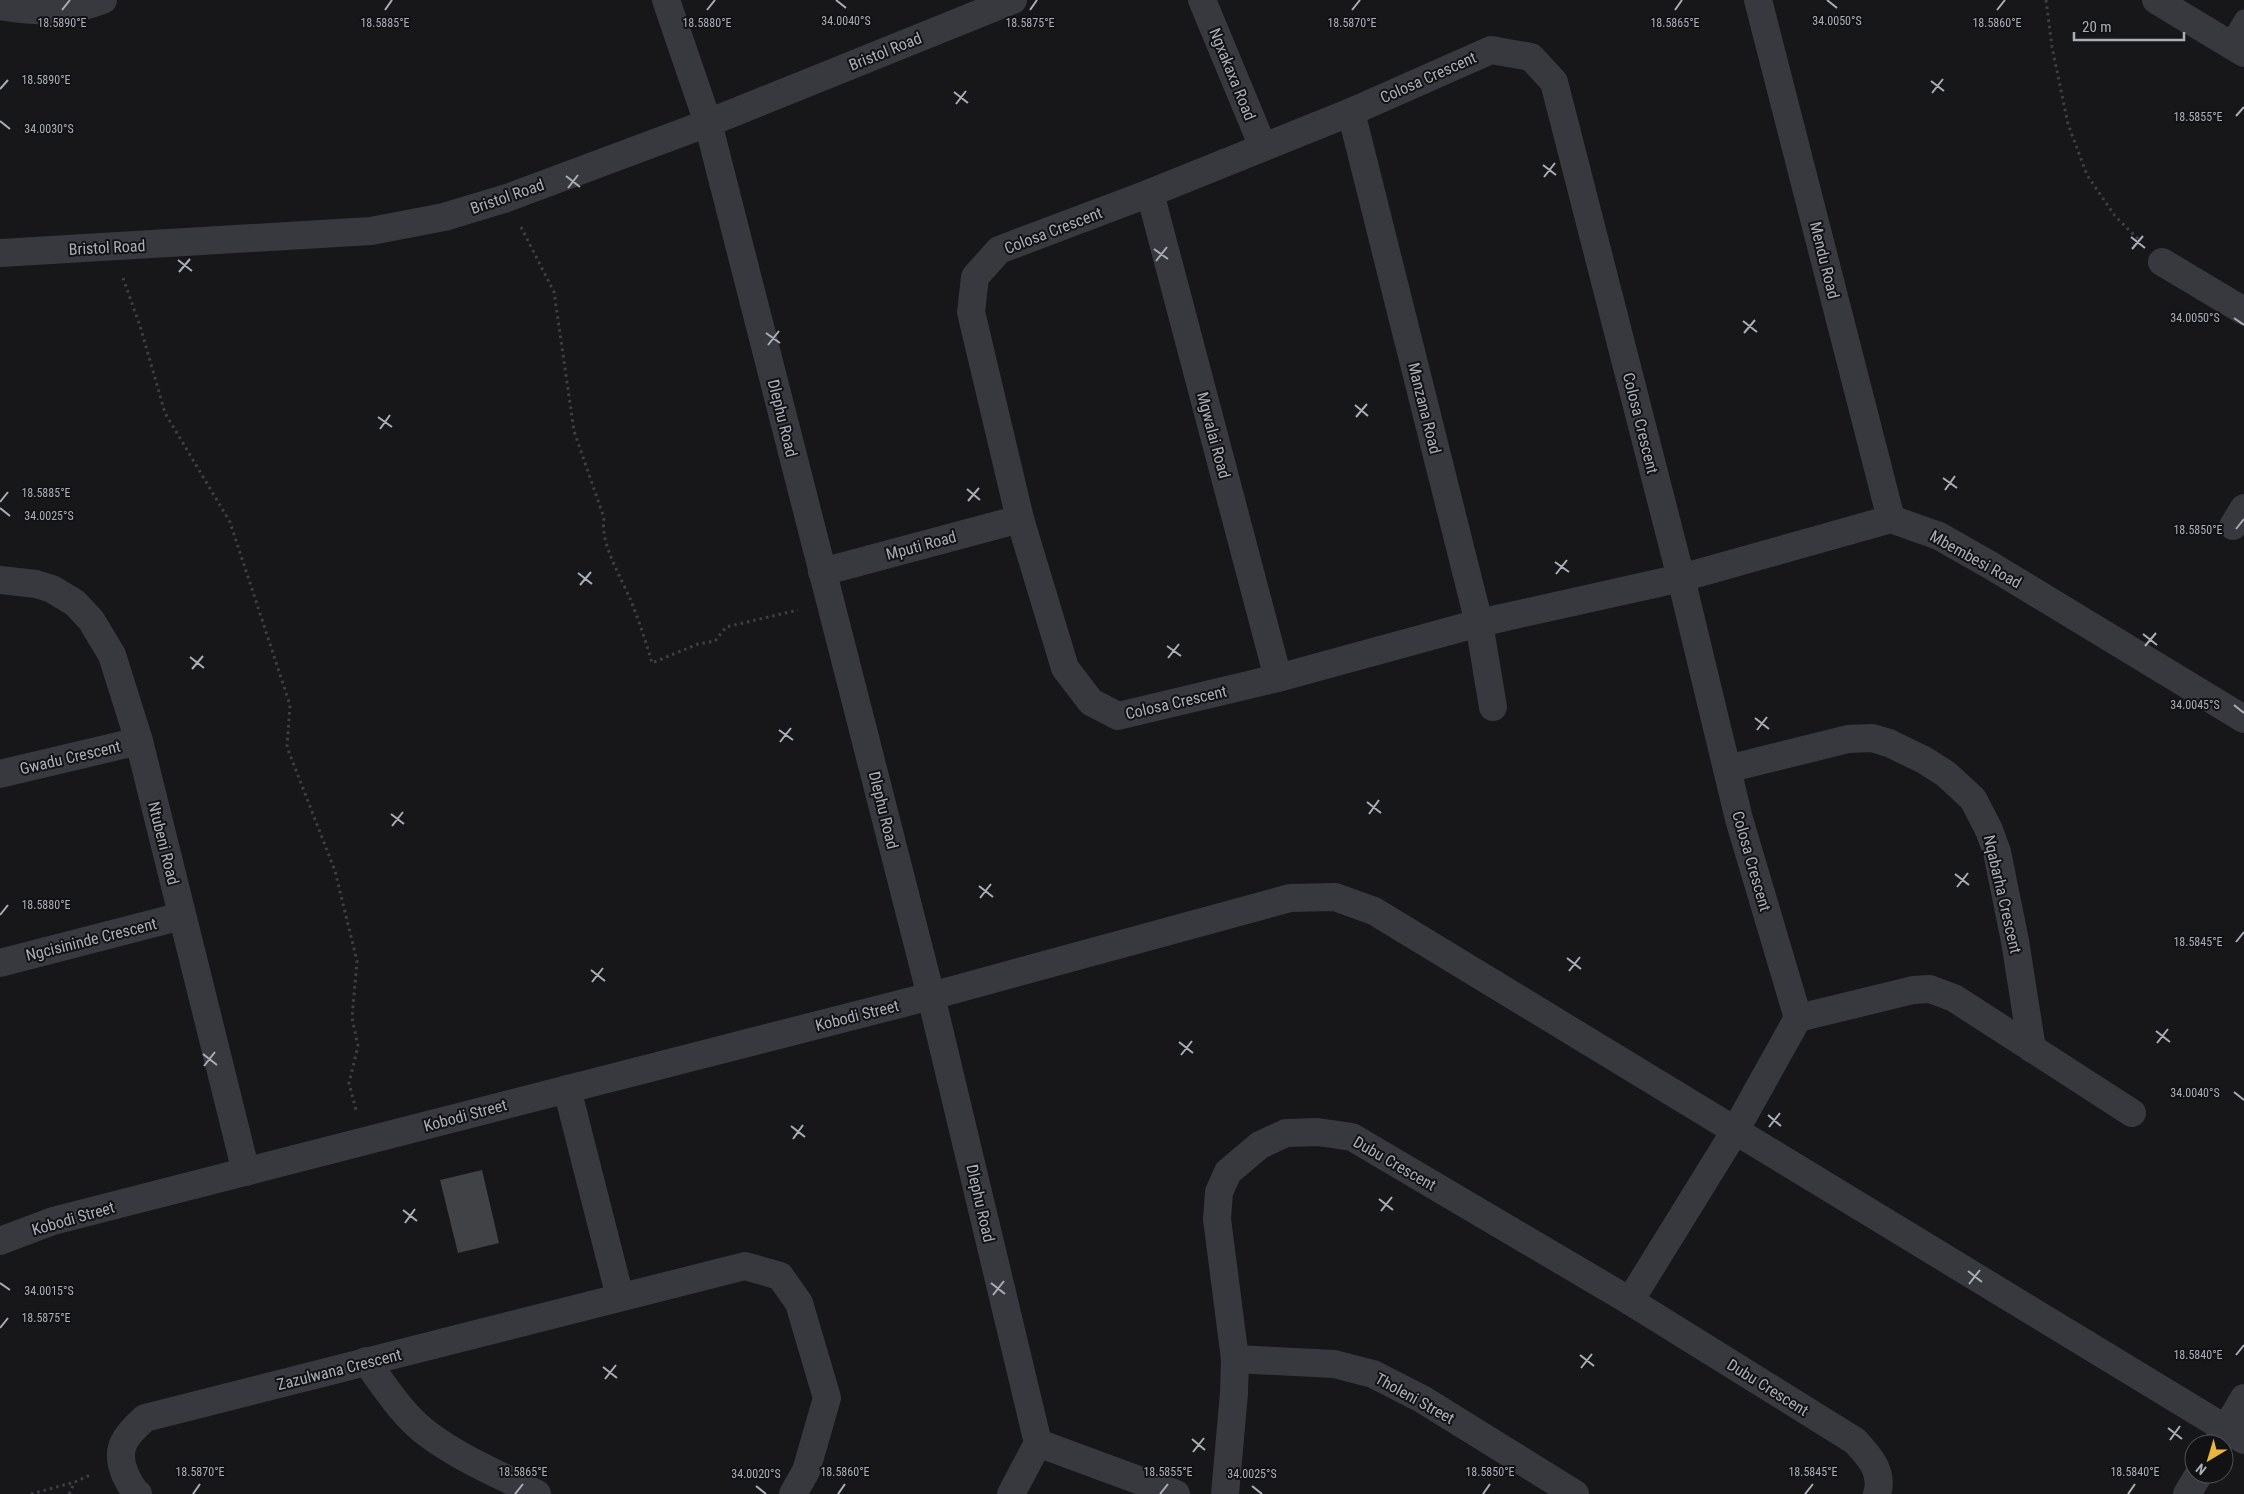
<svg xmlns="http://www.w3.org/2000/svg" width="2244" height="1494" font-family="'Roboto Condensed',sans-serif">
  <rect width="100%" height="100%" fill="#171719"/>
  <path fill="#414246" d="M482 1170 499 1243 458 1253 440 1180Z"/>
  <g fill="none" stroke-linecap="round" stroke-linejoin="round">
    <g stroke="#3e4045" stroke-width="3" stroke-dasharray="2.5 4" stroke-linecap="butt">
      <path d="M2046 0 2052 47 2068 124 2087 175 2115 216 2138 239"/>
      <path d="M521 227 554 292 574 431 604 518C600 544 621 577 631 601 639 621 646 642 652 663L698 644 715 641 726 627 798 610"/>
      <path d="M123 278 140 326 165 413 230 522 290 705 287 747 335 871 357 961 352 1018 358 1046 349 1083 356 1110"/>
      <path d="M31 1494 75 1482 90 1475"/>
      <path d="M69 1494 75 1482"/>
    </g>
    <path stroke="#38393e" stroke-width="19" d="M2229 44 2244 19"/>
    <g stroke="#38393e" stroke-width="28">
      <path d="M666 0 708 123 931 996 1038 1443 1011 1494"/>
      <path d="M1202 0 1263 147"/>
      <path d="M1758 0 1891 519"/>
      <path d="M2156 0 2244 53"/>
      <path d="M0 6C38 12 66 14 103 0"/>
      <path d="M1351 112 1479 623 1493 707"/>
      <path d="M1150 193 1278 678"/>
      <path d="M0 253 371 231 444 217 507 198 708 123 1013 0"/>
      <path d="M2162 262 2244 311"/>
      <path d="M2233 526 2244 508"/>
      <path d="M822 572 1020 519"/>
      <path d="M0 580 36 584 52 589 75 603 91 620 112 655 139 741 246 1172"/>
      <path d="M1727 769 1848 739 1872 738 1889 743 1924 760 1946 774 1973 799 1989 830 1997 852 2015 941 2032 1049"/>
      <path d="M0 774 139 741"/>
      <path d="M0 963 182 916"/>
      <path d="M1798 1018 1913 990 1930 989 1954 998 2132 1113"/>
      <path d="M567 1089 620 1297"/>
      <path d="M0 1241 53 1221 931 996 1290 898 1335 897 1374 911 2244 1440"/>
      <path d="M1630 1301 1735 1131 1798 1018 1739 819 1681 578 1554 82 1531 57 1491 50 1351 112 1150 193 999 250 975 277 971 312 1020 519 1065 668 1091 702 1118 716 1278 678 1479 623 1681 578 1891 519 1939 536 1990 565 2244 719"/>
      <path d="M1235 1359 1334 1364 1373 1374 1422 1399 1575 1494"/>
      <path d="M366 1361C385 1387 403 1416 429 1435 461 1459 501 1475 537 1494"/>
      <path d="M1038 1443 1176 1494"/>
      <path d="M138 1494C131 1488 129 1482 125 1474 114 1448 126 1435 145 1418L745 1266 780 1276 799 1303 827 1398 806 1471 793 1494"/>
      <path d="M1225 1494 1234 1393 1235 1359 1217 1219 1219 1192 1228 1172 1260 1145 1286 1133 1318 1132 1352 1137 1630 1301 1855 1441C1869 1456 1884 1472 1877 1494"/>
    </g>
    <g stroke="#38393e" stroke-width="28">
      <path d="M2217 1444 2244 1398"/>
      <path d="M2187 1494 2199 1474"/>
    </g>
  </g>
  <path fill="none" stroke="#aaaeb8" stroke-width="2" d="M836 0 846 8M1827 0 1837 8M62 10 70 0M385 10 392 0M707 10 715 0M1030 10 1037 0M1352 10 1360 0M1675 10 1682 0M1997 10 2005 0M1931 81 1944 91M0 89 8 80M954 92 968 103M1932 93 1943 79M956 104 966 91M2236 116 2244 107M0 121 10 129M1543 165 1556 175M566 176 580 187M1544 177 1555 163M568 188 578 175M2131 237 2145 248M1154 249 1168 259M2132 249 2143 236M178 260 192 271M1156 261 1167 247M179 272 190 259M2234 318 2244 325M1743 321 1757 332M766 333 780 343M1744 333 1755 320M768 345 779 331M1355 405 1368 416M378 417 392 427M1356 417 1367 404M380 429 390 415M1943 478 1957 488M967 489 980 500M1945 490 1955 476M968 501 979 488M0 502 8 492M0 508 10 516M2236 529 2244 519M1555 562 1569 572M578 573 592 584M1556 574 1567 560M580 585 591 572M2143 634 2157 645M1167 646 1181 656M2145 646 2156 633M190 657 204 668M1168 658 1179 644M192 669 203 656M2234 705 2244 713M1755 718 1769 729M779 730 793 740M1757 730 1767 717M780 742 791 728M1367 802 1381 813M391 814 404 824M1369 814 1379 800M392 826 403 812M1955 874 1969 885M979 886 993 897M1957 887 1968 873M980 898 991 884M0 915 8 905M2236 942 2244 932M1567 958 1581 969M591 970 605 981M1569 971 1580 957M592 982 603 968M2156 1031 2170 1042M1179 1042 1193 1053M2157 1043 2168 1029M203 1054 217 1065M1181 1055 1192 1041M204 1066 215 1052M2234 1092 2244 1100M1768 1115 1781 1126M791 1126 805 1137M1769 1127 1780 1113M793 1139 803 1125M1379 1199 1393 1210M403 1210 417 1221M1381 1211 1392 1197M405 1223 415 1209M1968 1271 1982 1282M0 1283 10 1290M991 1283 1005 1294M1969 1284 1980 1270M993 1295 1004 1281M0 1328 8 1318M1580 1355 1594 1366M2236 1355 2244 1345M603 1367 617 1378M1581 1368 1592 1354M605 1379 616 1365M2168 1428 2182 1439M1192 1439 1205 1450M2170 1440 2180 1426M1193 1452 1204 1438M756 1486 766 1494M1252 1486 1262 1494M193 1494 200 1484M515 1494 523 1484M838 1494 845 1484M1160 1494 1168 1484M1483 1494 1490 1484M1805 1494 1813 1484M2128 1494 2135 1484"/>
  <g text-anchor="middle" stroke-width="4" stroke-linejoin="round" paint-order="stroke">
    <g font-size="16" fill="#aaaeb8" stroke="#121214">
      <text transform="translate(885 51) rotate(-22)" y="6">Bristol Road</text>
      <text transform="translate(1233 74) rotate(68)" y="6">Ngxakaxa Road</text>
      <text transform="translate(1428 77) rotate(-24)" y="6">Colosa Crescent</text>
      <text transform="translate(507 196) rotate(-19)" y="6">Bristol Road</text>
      <text transform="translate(1053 230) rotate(-21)" y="6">Colosa Crescent</text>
      <text transform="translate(107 247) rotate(-3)" y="6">Bristol Road</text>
      <text transform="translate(1825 260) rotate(76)" y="6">Mendu Road</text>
      <text transform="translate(1425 408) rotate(76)" y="6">Manzana Road</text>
      <text transform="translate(783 418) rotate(76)" y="6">Dlephu Road</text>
      <text transform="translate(1641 423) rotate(76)" y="6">Colosa Crescent</text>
      <text transform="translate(1214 435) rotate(75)" y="6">Mgwalai Road</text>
      <text transform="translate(921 545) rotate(-15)" y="6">Mputi Road</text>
      <text transform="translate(1976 559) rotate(29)" y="6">Mbembesi Road</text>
      <text transform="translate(1176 702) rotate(-13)" y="6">Colosa Crescent</text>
      <text transform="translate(70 757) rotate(-13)" y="6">Gwadu Crescent</text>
      <text transform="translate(884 810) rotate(76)" y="6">Dlephu Road</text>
      <text transform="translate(164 843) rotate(76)" y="6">Ntubeni Road</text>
      <text transform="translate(1752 861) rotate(74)" y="6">Colosa Crescent</text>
      <text transform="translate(2003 894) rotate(77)" y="6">Nqabarha Crescent</text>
      <text transform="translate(91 939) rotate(-14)" y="6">Ngcisininde Crescent</text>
      <text transform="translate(857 1015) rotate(-14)" y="6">Kobodi Street</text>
      <text transform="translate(465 1115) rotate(-15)" y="6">Kobodi Street</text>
      <text transform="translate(1395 1163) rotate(30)" y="6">Dubu Crescent</text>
      <text transform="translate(981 1203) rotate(77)" y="6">Dlephu Road</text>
      <text transform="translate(73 1218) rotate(-16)" y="6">Kobodi Street</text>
      <text transform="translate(339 1369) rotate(-14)" y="6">Zazulwana Crescent</text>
      <text transform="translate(1768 1387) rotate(32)" y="6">Dubu Crescent</text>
      <text transform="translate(1415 1398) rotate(29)" y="6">Tholeni Street</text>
    </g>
  </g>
  <g font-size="12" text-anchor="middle" fill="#aaaeb8" stroke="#121214" stroke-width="4" stroke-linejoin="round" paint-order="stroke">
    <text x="846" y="25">34.0040°S</text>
    <text x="1837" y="25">34.0050°S</text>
    <text x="1030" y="27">18.5875°E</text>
    <text x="62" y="27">18.5890°E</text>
    <text x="385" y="27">18.5885°E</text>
    <text x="707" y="27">18.5880°E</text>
    <text x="1352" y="27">18.5870°E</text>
    <text x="1675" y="27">18.5865°E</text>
    <text x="1997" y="27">18.5860°E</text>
    <text x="46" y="84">18.5890°E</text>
    <text x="2198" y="121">18.5855°E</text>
    <text x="49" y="133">34.0030°S</text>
    <text x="2195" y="322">34.0050°S</text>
    <text x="46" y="497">18.5885°E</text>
    <text x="49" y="520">34.0025°S</text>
    <text x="2198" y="534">18.5850°E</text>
    <text x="2195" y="709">34.0045°S</text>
    <text x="46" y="909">18.5880°E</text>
    <text x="2198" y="946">18.5845°E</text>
    <text x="2195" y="1097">34.0040°S</text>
    <text x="49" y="1295">34.0015°S</text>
    <text x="46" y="1322">18.5875°E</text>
    <text x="2198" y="1359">18.5840°E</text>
    <text x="200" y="1476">18.5870°E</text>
    <text x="523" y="1476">18.5865°E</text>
    <text x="845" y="1476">18.5860°E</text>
    <text x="1168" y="1476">18.5855°E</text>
    <text x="1490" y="1476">18.5850°E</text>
    <text x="1813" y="1476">18.5845°E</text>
    <text x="2135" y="1476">18.5840°E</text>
    <text x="756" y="1478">34.0020°S</text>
    <text x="1252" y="1478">34.0025°S</text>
  </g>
  <g transform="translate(2209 1459) rotate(218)"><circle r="24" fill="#121214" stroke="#4f5056"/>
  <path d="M0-4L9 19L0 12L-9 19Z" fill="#e9b53f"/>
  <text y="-8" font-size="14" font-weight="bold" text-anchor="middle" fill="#aaaeb8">N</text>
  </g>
  <path d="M2074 32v8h110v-8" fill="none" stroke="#aaaeb8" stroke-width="2.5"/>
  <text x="2082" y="32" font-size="15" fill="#aaaeb8" stroke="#121214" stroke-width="4" paint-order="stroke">20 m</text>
</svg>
